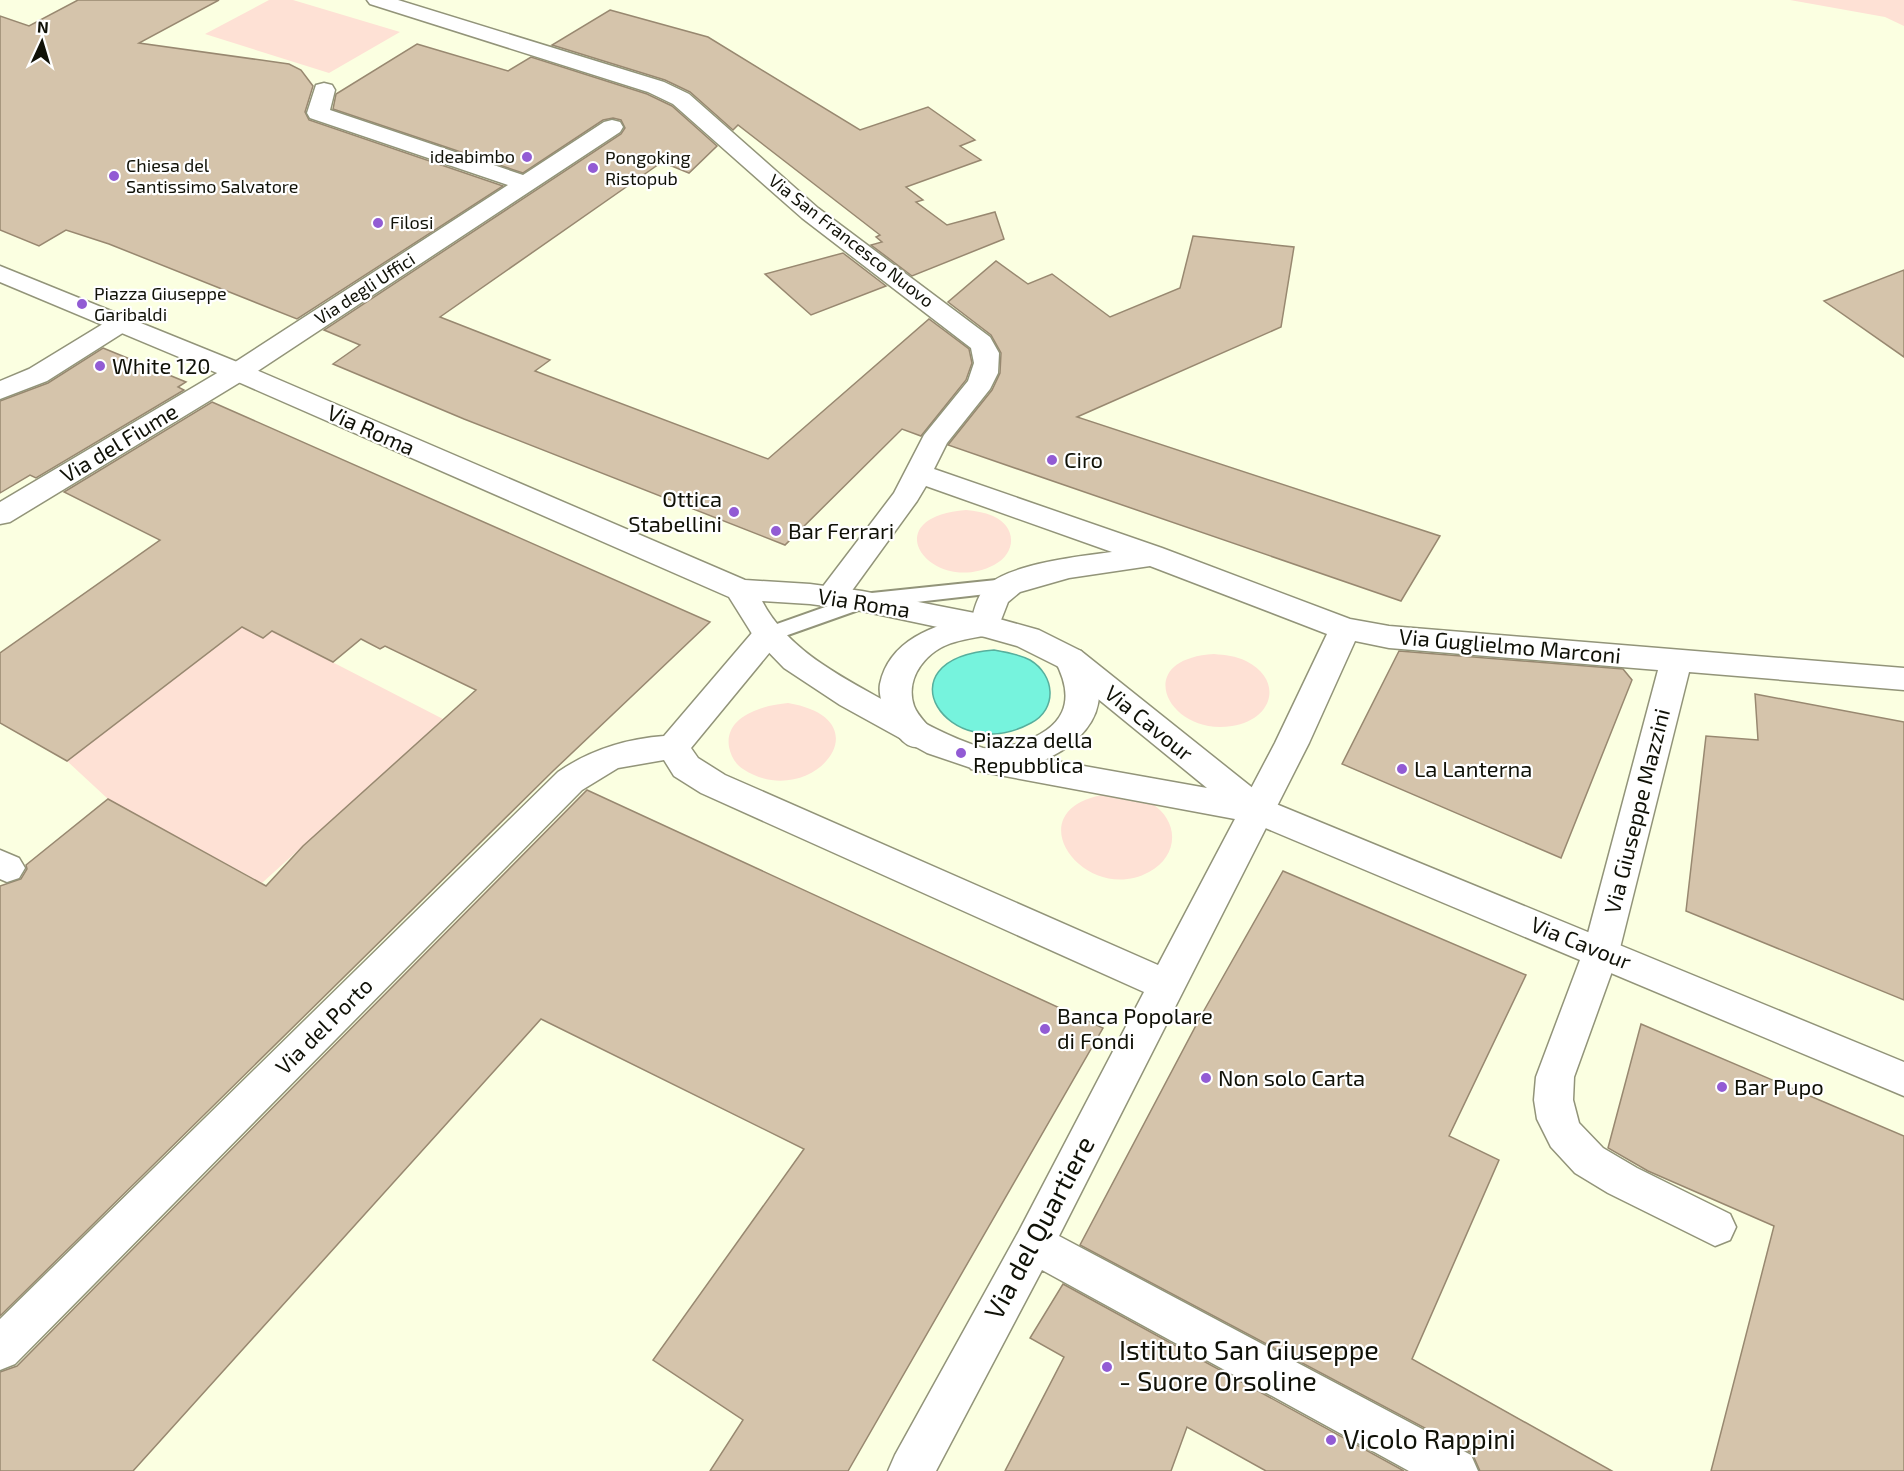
<svg xmlns="http://www.w3.org/2000/svg" width="1904" height="1471" font-family="'Exo 2',sans-serif">
  <rect width="100%" height="100%" fill="#fbffe1"/>
  <g fill="#fee1d5">
    <path d="M269 0H293L400 32 329 73 205 34Z"/>
    <path d="M1790 0H1904V26L1885 17Z"/>
    <path d="M966 510C975 511 984 512 993 516 1017 527 1017 553 994 565 933 597 871 518 966 510Z"/>
    <path d="M242 627 263 638 272 631 443 719 262 883 108 799 67 761Z"/>
    <path d="M1214 654C1225 655 1236 656 1246 661 1285 681 1272 720 1232 726 1169 737 1129 659 1214 654Z"/>
    <path d="M788 703C889 720 809 813 743 769 735 764 731 756 729 747 724 715 765 705 788 703Z"/>
    <path d="M1116 793C1126 796 1141 797 1151 803 1180 821 1179 856 1149 872 1083 908 1007 803 1116 793Z"/>
  </g>
  <path fill="#76f3dd" stroke="#57af9d" stroke-width="1.5" d="M994 650C1006 652 1019 654 1030 660 1055 675 1058 709 1031 723 948 768 877 659 994 650Z"/>
  <g fill="#d5c4ab" stroke="#988870" stroke-width="1.5">
    <path d="M78 0H219L139 43 289 64 301 70 313 86 305 112 309 120 503 186 297 319 109 244 66 230 39 246 0 230V16L29 26Z"/>
    <path d="M610 10 708 37 860 130 928 107 975 140 960 146 981 160 906 187 923 200 916 202 947 225 995 212 1004 239 912 276 871 245 882 242 876 237 880 235 738 125 733 130 690 92 665 80 552 45Z"/>
    <path d="M417 44 508 71 531 57 647 94 672 106 717 146 689 173 662 162 440 317 550 360 535 371 768 459 929 319 969 349 972 363 966 380 921 436 902 429 785 545 464 419 333 364 360 345 324 330 621 134 625 128 621 120 613 118 603 120 523 173 333 109 336 94Z"/>
    <path d="M1193 236 1294 247 1281 327 1077 417 1440 536 1401 601 948 445 992 390 1000 373 1001 353 991 335 948 302 996 261 1028 284 1052 274 1110 317 1180 288Z"/>
    <path d="M843 253 886 286 811 315 765 274Z"/>
    <path d="M1904 270V357L1824 301Z"/>
    <path d="M103 348 186 382 178 387 184 390 36 478 30 475 0 493V401L48 383Z"/>
    <path d="M212 402 710 622 553 771 0 1316V886L21 879 27 869 26 865 108 799 266 886 303 846 476 690 385 646 380 649 361 639 333 662 272 631 263 638 242 627 67 761 0 723V653L160 540 64 492Z"/>
    <path d="M1399 651 1623 669 1632 680 1561 858 1342 764Z"/>
    <path d="M1755 694 1904 722V1000L1686 911 1706 736 1758 740Z"/>
    <path d="M587 790 1103 1028 848 1471H710L743 1420 653 1360 804 1149 541 1019 133 1471H0V1372L17 1366Z"/>
    <path d="M1283 871 1526 975 1449 1136 1499 1160 1412 1359 1612 1471H1480L1472 1453 1080 1245 1202 1014Z"/>
    <path d="M1641 1024 1904 1136V1471H1711L1774 1226 1648 1171 1608 1148Z"/>
    <path d="M1063 1284 1404 1471H1266L1187 1427 1171 1471H1005L1064 1357 1030 1338Z"/>
  </g>
  <g fill="none" stroke-linecap="round" stroke-linejoin="round">
    <g stroke="#929479" stroke-width="4">
      <path id="lane" d="M1006 579 1013 581 1016 586 1013 591 864 608 768 642 760 640 757 635 760 630 862 594Z"/>
    </g>
    <g stroke="#929479" stroke-width="3">
      <g id="street">
        <path d="M367 0H398L664 82 689 94 818 208 990 337 999 353 998 373 990 389 947 443 934 469 1162 548 1350 619 1389 626 1904 668V690L1689 672 1619 952 1574 1077 1573 1100 1579 1123 1603 1148 1637 1168 1730 1214 1736 1227 1730 1240 1715 1246 1608 1193 1575 1173 1551 1147 1537 1119 1534 1100 1536 1077 1583 952 1658 670 1389 648 1355 641 1309 743 1059 1236 1471 1455 1478 1471H1409L1042 1270 936 1471H888L895 1455 1019 1231 1144 992 701 793 674 776 664 760 618 768 582 790 15 1364 0 1370V1319L558 772C590 750 625 739 664 736L757 627 768 624 779 627 784 635 691 748 698 758 725 775 1158 965 1275 743 1327 634 1150 566 1069 578 1020 592 1008 602 996 633C982 637 968 638 955 642 928 649 904 677 914 706 918 717 930 726 936 736L931 744C923 747 916 749 908 745 893 736 877 701 880 684 889 641 933 624 972 618 975 606 979 592 989 584 1013 564 1080 556 1112 552L926 486 917 501 843 603 832 606 821 603 817 596 821 589 894 493 924 435 968 381 974 363 971 348 802 218 673 104 648 92 370 4Z"/>
        <path d="M324 83 332 85 335 90 330 110 523 175 604 122 612 120 620 122 623 127 620 132 247 378 10 522 0 524V502L229 366 508 185 310 118 307 113 316 85Z"/>
        <path d="M120 316 129 319 133 324 129 329 47 381 0 399V381L29 369 111 319Z"/>
        <path d="M1070 648 1081 651C1089 664 1099 678 1099 693 1100 747 1016 782 971 769L966 760 971 751C986 747 1002 748 1017 744 1064 729 1078 702 1054 659L1059 651Z"/>
        <path d="M0 850 19 858 25 868 19 878 7 882 0 879Z"/>
      </g>
    </g>
    <g stroke="#929479" stroke-width="3">
      <path id="secondary" d="M0 266 247 366 745 580 810 584 862 591 985 615 1039 630 1081 651 1269 801 1904 1062V1096L1251 822 983 772 927 753 840 705 784 668 754 637 729 597 229 378 0 282ZM762 601 810 604 862 611 985 637 1017 646 1059 667 1207 788 983 748C947 737 915 718 883 700 838 675 787 649 762 601Z"/>
    </g>
    <use href="#lane" fill="#fff" fill-rule="evenodd"/>
    <use href="#street" fill="#fff" fill-rule="evenodd"/>
    <use href="#secondary" fill="#fff" fill-rule="evenodd"/>
  </g>
  <g fill="#925bd4" stroke="#fff" stroke-width="2">
    <circle cx="527" cy="157" r="6"/>
    <circle cx="593" cy="168" r="6"/>
    <circle cx="114" cy="176" r="6"/>
    <circle cx="378" cy="223" r="6"/>
    <circle cx="82" cy="304" r="6"/>
    <circle cx="100" cy="366" r="6"/>
    <circle cx="1052" cy="460" r="6"/>
    <circle cx="734" cy="512" r="6"/>
    <circle cx="776" cy="531" r="6"/>
    <circle cx="961" cy="753" r="6"/>
    <circle cx="1402" cy="769" r="6"/>
    <circle cx="1045" cy="1029" r="6"/>
    <circle cx="1206" cy="1078" r="6"/>
    <circle cx="1722" cy="1087" r="6"/>
    <circle cx="1107" cy="1367" r="6"/>
    <circle cx="1331" cy="1440" r="6"/>
  </g>
  <g text-anchor="middle" stroke-width="4.5" stroke-linejoin="round" paint-order="stroke">
    <g font-size="18" fill="#101107" stroke="#fff" text-anchor="start">
      <text x="515" y="163" text-anchor="end">ideabimbo</text>
      <text x="605" y="164">Pongoking<tspan x="605" dy="21">Ristopub</tspan></text>
      <text x="126" y="172">Chiesa del<tspan x="126" dy="21">Santissimo Salvatore</tspan></text>
      <text x="390" y="229">Filosi</text>
      <text x="94" y="300">Piazza Giuseppe<tspan x="94" dy="21">Garibaldi</tspan></text>
    </g>
    <g font-size="18" fill="#101107" stroke="#fff">
      <text transform="translate(851 241) rotate(38)" y="6">Via San Francesco Nuovo</text>
      <text transform="translate(365 289) rotate(-33)" y="6">Via degli Uffici</text>
    </g>
    <g font-size="22" fill="#101107" stroke="#fff" text-anchor="start">
      <text x="112" y="374">White 120</text>
      <text x="1064" y="468">Ciro</text>
      <text x="722" y="507" text-anchor="end">Ottica<tspan x="722" dy="25">Stabellini</tspan></text>
      <text x="788" y="539">Bar Ferrari</text>
      <text x="973" y="748">Piazza della<tspan x="973" dy="25">Repubblica</tspan></text>
      <text x="1414" y="777">La Lanterna</text>
      <text x="1057" y="1024">Banca Popolare<tspan x="1057" dy="25">di Fondi</tspan></text>
      <text x="1218" y="1086">Non solo Carta</text>
      <text x="1734" y="1095">Bar Pupo</text>
    </g>
    <g font-size="22" fill="#101107" stroke="#fff">
      <text transform="translate(371 430) rotate(24)" y="8">Via Roma</text>
      <text transform="translate(119 443) rotate(-31)" y="8">Via del Fiume</text>
      <text transform="translate(864 603) rotate(9)" y="8">Via Roma</text>
      <text transform="translate(1510 646) rotate(5)" y="8">Via Guglielmo Marconi</text>
      <text transform="translate(1149 723) rotate(39)" y="8">Via Cavour</text>
      <text transform="translate(1637 811) rotate(-76)" y="8">Via Giuseppe Mazzini</text>
      <text transform="translate(1581 943) rotate(22)" y="8">Via Cavour</text>
      <text transform="translate(324 1026) rotate(-45)" y="8">Via del Porto</text>
    </g>
    <g font-size="27" fill="#101107" stroke="#fff">
      <text transform="translate(1040 1228) rotate(-62)" y="9">Via del Quartiere</text>
    </g>
    <g font-size="27" fill="#101107" stroke="#fff" text-anchor="start">
      <text x="1119" y="1360">Istituto San Giuseppe<tspan x="1119" dy="31">- Suore Orsoline</tspan></text>
      <text x="1343" y="1449">Vicolo Rappini</text>
    </g>
  </g>
  <g transform="translate(42 42) rotate(4)" stroke="#ffffff" stroke-width="4.5" paint-order="stroke">
  <path d="M0-4.5L10 22L0 15L-10 22Z" fill="#101107"/>
  <text y="-9" font-size="16" font-weight="bold" text-anchor="middle" fill="#101107">N</text>
  </g>
</svg>
